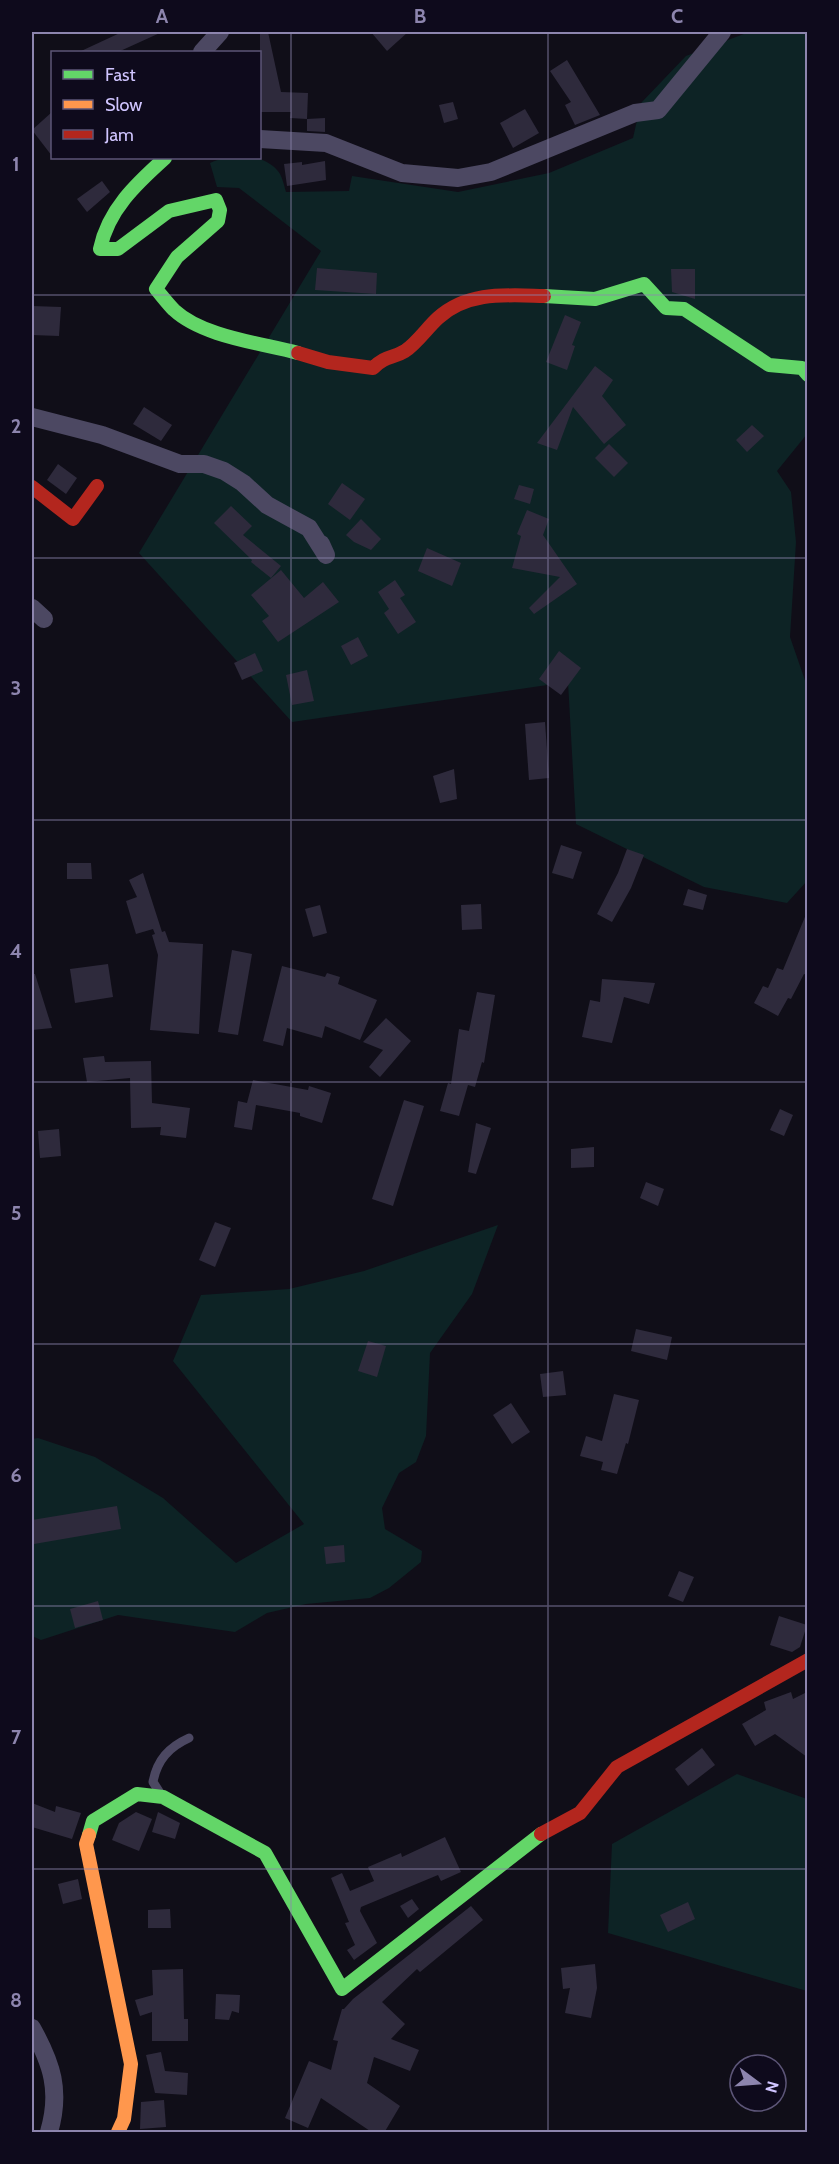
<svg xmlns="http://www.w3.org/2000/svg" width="839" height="2164" font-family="Cabin,sans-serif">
  <rect width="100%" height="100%" fill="#100e18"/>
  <g fill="#0d2325">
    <path d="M749 32H807V434L777 471 791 492 796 542 790 637 808 689 807 881 787 903 704 887 576 824 568 682 292 722 139 553 321 251 239 188 217 187 210 163C230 153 262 153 277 170 282 175 284 185 286 192L349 191 352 176 458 192 549 173 633 138 641 103 686 56Z"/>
    <path d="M498 1225 472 1294 430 1353 426 1436 416 1462 399 1473 382 1508 385 1529 422 1551 421 1562 389 1588 370 1598 306 1604 267 1613 235 1632 118 1615 41 1640 32 1636V1439L38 1438 95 1457 163 1498 236 1563 304 1524 173 1361 201 1295 289 1289 364 1271Z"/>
    <path d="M737 1774 807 1799V1991L608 1933 612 1844Z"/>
  </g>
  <g fill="#2e2a3c">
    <path d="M122 32H162L118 52H79Z"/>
    <path d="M260 32H268L281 92 308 93 307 119 290 118 291 112H260Z"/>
    <path d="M371 32H408L387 51Z"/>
    <path d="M567 60 600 115 575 125 565 105 571 102 550 71Z"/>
    <path d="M453 102 458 119 444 123 439 105Z"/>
    <path d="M525 109 539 133 513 148 500 123Z"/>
    <path d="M52 112V156L32 130Z"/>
    <path d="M325 118V132L307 131V119Z"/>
    <path d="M325 161 326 180 287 186 284 164 302 162V165Z"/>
    <path d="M102 181 110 192 87 212 77 199Z"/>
    <path d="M317 268 377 273 376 294 315 290Z"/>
    <path d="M671 269H695V299L672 292Z"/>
    <path d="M32 306 61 307 59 336 32 335Z"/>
    <path d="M565 315 581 322 572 345 575 346 567 370 546 362Z"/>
    <path d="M595 366 613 380 602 396 626 425 604 444 573 407 557 450 537 443Z"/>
    <path d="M144 407 172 425 161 441 133 424Z"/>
    <path d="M752 425 764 436 747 452 736 440Z"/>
    <path d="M609 444 628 463 614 477 595 458Z"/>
    <path d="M58 464 77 478 66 494 47 480Z"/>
    <path d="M342 483 365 499 350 520 328 504Z"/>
    <path d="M519 485 534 489 530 504 514 499Z"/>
    <path d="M231 506 252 526 243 535 281 566 271 578 251 562 252 560 214 523Z"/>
    <path d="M527 510 549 519 543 535 577 584 534 614 529 608 560 577 512 568 521 536 517 534Z"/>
    <path d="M361 519 381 539 371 550 354 542 346 535Z"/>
    <path d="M427 548 461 563 452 586 418 571Z"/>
    <path d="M281 570 304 598 323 582 339 602 278 642 262 621 269 616 251 595Z"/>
    <path d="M395 580 405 595 400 598 416 622 398 634 384 613 389 609 378 592Z"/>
    <path d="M358 637 368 656 351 665 341 646Z"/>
    <path d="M559 651 581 668 561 695 539 679Z"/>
    <path d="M255 653 263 671 242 680 234 663Z"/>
    <path d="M307 670 314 701 292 705 286 675Z"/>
    <path d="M545 722 549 778 529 780 525 724Z"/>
    <path d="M454 769 457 799 440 803 433 776Z"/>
    <path d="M561 845 582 852 573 879 552 873Z"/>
    <path d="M627 849 644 855 631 888 612 922 597 914 618 873Z"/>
    <path d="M67 863H91L92 879H67Z"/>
    <path d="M143 873 162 932 165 931 169 942 203 944 199 1034 150 1030 158 955 152 935 155 934 153 929 136 934 126 901 137 897 129 880Z"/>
    <path d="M688 889 707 895 703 910 683 905Z"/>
    <path d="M481 904 482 929 462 930 461 905Z"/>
    <path d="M320 905 327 933 313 937 305 909Z"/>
    <path d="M807 912V975L804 974 791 999 788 998 778 1016 754 1003 763 986 768 988 777 968 783 970Z"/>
    <path d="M232 950 252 954 238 1035 218 1032Z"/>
    <path d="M108 964 113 997 75 1003 70 969Z"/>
    <path d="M282 966 325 977 327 973 340 977 338 984 377 1000 360 1040 325 1026 322 1038 287 1028 283 1046 263 1041Z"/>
    <path d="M32 974H35L52 1028 32 1030Z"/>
    <path d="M602 979 655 983 649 1004 624 997 612 1043 582 1037 590 1000 600 1002Z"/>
    <path d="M477 992 495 995 484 1063 482 1062 475 1087 468 1085 459 1116 440 1111 448 1083 451 1084 459 1029 469 1031Z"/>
    <path d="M386 1018 411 1041 380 1077 369 1067 383 1050 363 1042Z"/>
    <path d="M104 1056 105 1062 151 1061 152 1103 190 1108 186 1138 160 1135 161 1127 131 1128 130 1078 87 1082 83 1058Z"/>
    <path d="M253 1080 308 1090 309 1086 331 1093 322 1123 300 1116V1113L256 1105 252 1130 234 1127 238 1101 247 1103Z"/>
    <path d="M404 1100 424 1106 393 1206 372 1199Z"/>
    <path d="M780 1109 793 1115 784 1136 770 1130Z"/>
    <path d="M476 1123 491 1128 476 1174 468 1172Z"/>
    <path d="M59 1129 61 1156 40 1158 38 1131Z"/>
    <path d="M594 1147V1167L571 1168V1149Z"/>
    <path d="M646 1182 664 1189 658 1206 640 1198Z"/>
    <path d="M215 1222 231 1228 215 1267 199 1260Z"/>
    <path d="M636 1329 672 1337 667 1360 631 1351Z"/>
    <path d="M368 1341 386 1346 377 1377 358 1371Z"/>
    <path d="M563 1371 566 1395 543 1397 540 1374Z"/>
    <path d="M614 1394 639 1400 628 1444 626 1443 617 1474 601 1470 603 1462 580 1456 586 1436 602 1441Z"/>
    <path d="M511 1403 530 1432 512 1444 493 1415Z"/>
    <path d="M117 1506 121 1529 34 1544 32 1520Z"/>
    <path d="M344 1545 345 1562 326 1564 324 1547Z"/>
    <path d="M679 1571 694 1577 683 1602 668 1596Z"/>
    <path d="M98 1601 103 1620 75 1628 70 1609Z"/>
    <path d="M779 1616 807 1625 800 1647 792 1652 770 1645Z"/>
    <path d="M791 1692 793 1699 807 1692V1757L775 1734 755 1746 742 1724 766 1710 764 1702Z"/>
    <path d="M702 1748 715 1765 688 1786 675 1769Z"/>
    <path d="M32 1803 55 1812 56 1806 81 1813 72 1839 32 1827Z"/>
    <path d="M136 1812 152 1819 139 1851 112 1840 119 1823Z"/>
    <path d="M158 1812 180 1823 175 1839 152 1832Z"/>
    <path d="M445 1837 461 1872 441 1881 438 1875 361 1907 360 1911 377 1943 354 1960 347 1950 355 1945 345 1923 349 1922 331 1878 342 1873 350 1891 374 1881 368 1867 401 1853 402 1857Z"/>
    <path d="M78 1879 82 1899 63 1904 58 1884Z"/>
    <path d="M412 1899 419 1909 408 1918 400 1906Z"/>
    <path d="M688 1902 695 1919 668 1932 660 1915Z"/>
    <path d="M471 1906 483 1920 420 1972 417 1969 382 2002 405 2024 391 2039 419 2050 410 2071 374 2057 367 2083 400 2106 384 2133H373L321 2098 308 2128 285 2118 309 2061 331 2070 338 2041 333 2040 342 2009H344L353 1999Z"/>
    <path d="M170 1909 171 1928H148V1910Z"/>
    <path d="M595 1964 597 1988 591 2018 565 2013 570 1988 563 1989 561 1968Z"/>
    <path d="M183 1969 184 2019H188V2041H152V2012L140 2016 135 2000 153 1995 152 1970Z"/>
    <path d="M216 1994 240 1995 239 2013 232 2011 229 2020 215 2019Z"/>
    <path d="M161 2052 165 2071 188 2073 187 2095 155 2093 146 2055Z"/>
    <path d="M164 2100 166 2127 140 2129 141 2102Z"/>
  </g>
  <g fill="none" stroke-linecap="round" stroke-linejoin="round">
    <path stroke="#4c4862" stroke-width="9" d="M160 1793 153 1782C157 1760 169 1747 189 1738"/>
    <g stroke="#4c4862" stroke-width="18">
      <path d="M202 52 220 32"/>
      <path d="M260 139 326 143 402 173 458 178 491 172 635 113 658 110 722 32"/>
      <path d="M32 417 102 435 180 464H204L224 471 243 483 267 505 309 528 326 555 321 544"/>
      <path d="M32 608 44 619"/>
      <path d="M32 2028C52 2064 61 2091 49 2132"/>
    </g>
    <g stroke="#63d668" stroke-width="14">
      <path d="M165 158C136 184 108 210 100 249H118L169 211 216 200 220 210 218 221 177 257 156 289C162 296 168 304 174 310 203 337 261 343 298 353"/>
      <path d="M544 296 595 299 644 284 666 308 684 309 769 365 802 368 808 375"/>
      <path d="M89 1835 93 1821 137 1794 163 1797 265 1853 342 1989 541 1834"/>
    </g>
    <path stroke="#ff974d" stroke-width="14" d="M89 1835 86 1844 131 2064 124 2119 118 2132"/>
    <g stroke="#b3261e" stroke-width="14">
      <path d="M298 353 328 362 373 368C386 355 392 359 405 351 417 343 427 328 438 318 468 291 506 295 544 296"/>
      <path d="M32 487 73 519 97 486"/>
      <path d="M541 1834 580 1813 617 1767 808 1660"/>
    </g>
  </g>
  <path fill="none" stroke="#8d85ae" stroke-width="1.5" stroke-opacity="0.55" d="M291 32V2132M548 32V2132M32 295H808M32 558H808M32 820H808M32 1082H808M32 1344H808M32 1606H808M32 1869H808"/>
  <rect width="839" height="2164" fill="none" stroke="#0e0a1c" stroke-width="66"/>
  <rect x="51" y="51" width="210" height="108" fill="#0e0a1c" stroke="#5c5577" stroke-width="1.5"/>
  <rect x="63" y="70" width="30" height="9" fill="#63d668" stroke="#5c5577" stroke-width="1.5"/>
  <text x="105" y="81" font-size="18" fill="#d0c5ff">Fast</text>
  <rect x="63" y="100" width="30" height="9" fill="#ff974d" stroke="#5c5577" stroke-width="1.5"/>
  <text x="105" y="111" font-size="18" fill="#d0c5ff">Slow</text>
  <rect x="63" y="130" width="30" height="9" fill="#b3261e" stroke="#5c5577" stroke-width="1.5"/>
  <text x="105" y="141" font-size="18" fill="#d0c5ff">Jam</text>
  <g transform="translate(758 2083) rotate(106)"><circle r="28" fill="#0e0a1c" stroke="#5c5577" stroke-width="1.5"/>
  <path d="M0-4.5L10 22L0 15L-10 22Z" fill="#8d85ae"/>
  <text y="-9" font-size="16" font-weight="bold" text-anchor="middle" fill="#d0c5ff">N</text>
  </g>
  <rect x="33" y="33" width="773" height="2098" fill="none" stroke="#8d85ae" stroke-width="2"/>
  <g font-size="20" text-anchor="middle" font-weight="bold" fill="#8d85ae">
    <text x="162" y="23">A</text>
    <text x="420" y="23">B</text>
    <text x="677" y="23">C</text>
    <text x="16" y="171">1</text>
    <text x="16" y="433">2</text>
    <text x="16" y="695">3</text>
    <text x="16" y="958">4</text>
    <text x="16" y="1220">5</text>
    <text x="16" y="1482">6</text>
    <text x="16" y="1744">7</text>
    <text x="16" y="2007">8</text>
  </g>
</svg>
